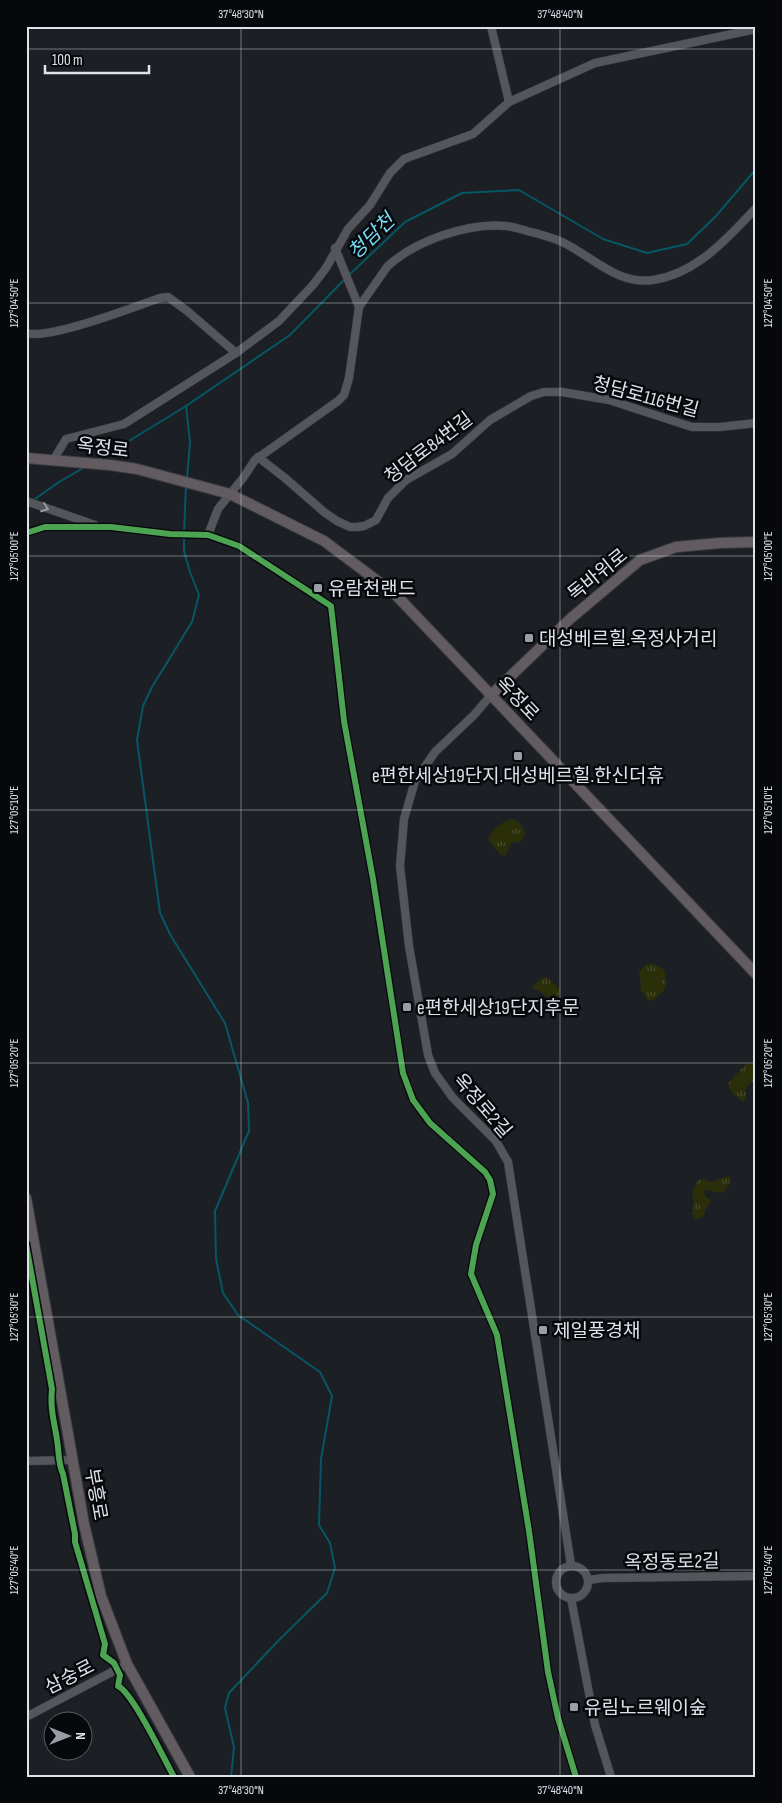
<svg xmlns="http://www.w3.org/2000/svg" width="782" height="1803" font-family="'Sofia Sans Condensed','Noto Sans KR',sans-serif">
  <defs>
    <pattern id="park-tufts" width="24" height="20" patternUnits="userSpaceOnUse" patternTransform="scale(1.25)"><rect width="24" height="20" fill="#2a2e09"/><path d="M3 7l-1-3M5 7V3M7 7l1-3M15 17l-1-3M17 17v-4M19 17l1-3" fill="none" stroke="#484c2d"/></pattern>
  </defs>
  <rect width="100%" height="100%" fill="#1c1f24"/>
  <g fill="url(#park-tufts)">
    <path d="M510 819C519 820 522 825 525 833L523 839 518 843 512 842C510 845 508 852 505 856L500 854 488 840C491 829 501 823 510 819Z"/>
    <path d="M652 963 662 968 665 972C665 977 666 981 666 985 666 991 657 997 652 1001L647 1000 640 988 641 984 639 971 648 964Z"/>
    <path d="M543 977H546L560 989C560 995 557 999 550 1000L540 991 531 988Z"/>
    <path d="M747 1063 755 1064 756 1079 746 1087V1099L743 1102 733 1094 728 1086 729 1082Z"/>
    <path d="M729 1176 731 1178 728 1187 722 1193 707 1190 704 1192 706 1197 711 1199V1202L706 1208 704 1216 699 1219H694L692 1214 694 1204 692 1194 697 1181 702 1179 711 1182Z"/>
  </g>
  <g fill="none" stroke-linecap="round" stroke-linejoin="round">
    <g stroke="#065766" stroke-width="2">
      <path d="M348 276 405 222 462 193 519 190 603 239 647 253 687 244 716 216 756 169"/>
      <path d="M186 406 190 442 187 478"/>
      <path d="M98 460 186 406 290 335 345 279"/>
      <path d="M32 501 59 482 85 467"/>
      <path d="M184 533 186 486"/>
      <path d="M184 538V551L190 572 199 595 192 622 152 687 143 706 137 740 160 913 171 936 225 1023 248 1103 249 1131 215 1211 216 1259 223 1293 238 1315 320 1372 332 1396 321 1459 319 1525 330 1543 335 1568 327 1593 279 1640 229 1693 225 1708 234 1747 231 1777"/>
    </g>
    <g stroke="#3b3c41" stroke-width="9">
      <g id="minor">
        <path d="M491 26 509 102"/>
        <path d="M359 307 387 267C414 241 469 222 506 226 516 227 526 231 535 233 545 236 555 238 564 243 593 257 617 285 653 280 696 274 728 238 756 208"/>
        <path d="M26 333C49 340 134 307 160 298L168 297 186 310 236 353"/>
        <path d="M258 457 285 478 324 512 337 521 350 527H357L364 526 376 520 388 498 406 480 452 454 490 420 531 396 544 392H562L609 400 692 427H720L756 423"/>
        <path d="M54 459 66 439 124 424 236 353 279 321 313 285 326 268 348 229 370 205 390 173 404 159 473 134 509 102 595 63 756 29"/>
        <path d="M26 501 95 525"/>
        <path d="M26 533 45 527H111L170 534 208 535 239 546 331 606 344 721 373 879 403 1073 413 1100 430 1123 485 1172 490 1180 493 1194 476 1245 471 1274 497 1335 529 1531 548 1672 558 1718 576 1777"/>
        <path d="M208 535 218 509 243 478 255 460 338 401 344 395 349 378 359 307 335 248"/>
        <path d="M491 695 474 715 435 752 415 781 404 819 400 866 409 946 428 1055 435 1073 453 1098 496 1141 508 1162 571 1565"/>
        <path d="M26 1461 73 1460"/>
        <circle cx="572" cy="1582" r="16"/>
        <path d="M589 1580 603 1578 756 1576"/>
        <path d="M571 1598 595 1725 611 1777"/>
        <path d="M26 1717 127 1664"/>
      </g>
    </g>
    <g stroke="#3b3c41" stroke-width="12">
      <g id="major">
        <path d="M26 458 110 465 137 469 230 494 324 541 395 594 756 974"/>
        <path d="M491 695 570 619 640 560 676 547 720 543 756 542"/>
        <path d="M26 1198 84 1524 101 1596 127 1664 190 1777"/>
      </g>
    </g>
    <use href="#minor" stroke="#54565b" stroke-width="8"/>
    <use href="#major" stroke="#625c60" stroke-width="10"/>
    <g stroke="#06080c" stroke-width="9">
      <g id="cycleway">
        <path d="M26 533 45 527H111L170 534 208 535 239 546 331 606 344 721 373 879 403 1073 413 1100 430 1123 485 1172 490 1180 493 1194 476 1245 471 1274 497 1335 529 1531 548 1672 558 1718 576 1777"/>
        <path d="M26 1244 52 1389C50 1410 54 1420 57 1440 59 1451 58 1464 63 1474L75 1534V1542L105 1644 103 1655 114 1663 120 1675 118 1686C133 1693 164 1759 174 1777"/>
      </g>
    </g>
    <use href="#cycleway" stroke="#4ca352" stroke-width="6"/>
  </g>
  <defs><path id="oneway-chevron" d="M-2-3.5L2.5 0L-2 3.5" fill="none" stroke-width="1.6" stroke-linecap="round" stroke-linejoin="round" transform="scale(1.25)"/></defs>
  <use stroke="#999ca2" href="#oneway-chevron" transform="translate(45 508) rotate(20)"/>
  <path fill="none" stroke="#dee2e9" stroke-width="1" stroke-opacity="0.45" d="M241 26V1777M560 26V1777M26 49H756M26 303H756M26 556H756M26 810H756M26 1063H756M26 1317H756M26 1570H756"/>
  <g fill="#9a9ea4" stroke="#06080c" stroke-width="2">
    <rect x="313" y="583" width="10" height="10" rx="2.5"/>
    <rect x="524" y="633" width="10" height="10" rx="2.5"/>
    <rect x="513" y="751" width="10" height="10" rx="2.5"/>
    <rect x="402" y="1002" width="10" height="10" rx="2.5"/>
    <rect x="538" y="1325" width="10" height="10" rx="2.5"/>
    <rect x="569" y="1702" width="10" height="10" rx="2.5"/>
  </g>
  <g text-anchor="middle" stroke-width="5" stroke-linejoin="round" paint-order="stroke">
    <g font-size="19" fill="#dee2e9" stroke="#06080c">
      <text transform="translate(646 396) rotate(15)" y="7">청담로116번길</text>
      <text transform="translate(103 447) rotate(7)" y="7">옥정로</text>
      <text transform="translate(428 447) rotate(-37)" y="7">청담로84번길</text>
      <text transform="translate(597 574) rotate(-39)" y="7">독바위로</text>
      <text transform="translate(518 698) rotate(46)" y="7">옥정로</text>
      <text transform="translate(483 1105) rotate(49)" y="7">옥정로2길</text>
      <text transform="translate(97 1494) rotate(80)" y="7">부흥로</text>
      <text transform="translate(672 1561) rotate(-1)" y="7">옥정동로2길</text>
      <text transform="translate(69 1676) rotate(-27)" y="7">삼숭로</text>
    </g>
    <g font-size="19" fill="#dee2e9" stroke="#06080c" text-anchor="start">
      <text x="328" y="595">유람천랜드</text>
      <text x="539" y="645">대성베르힐.옥정사거리</text>
      <text x="518" y="782" text-anchor="middle">e편한세상19단지.대성베르힐.한신더휴</text>
      <text x="417" y="1014">e편한세상19단지후문</text>
      <text x="553" y="1337">제일풍경채</text>
      <text x="584" y="1714">유림노르웨이숲</text>
    </g>
    <g font-size="20" font-style="italic" fill="#78ddf6" stroke="#06080c">
      <text transform="translate(371 236) rotate(-44)" y="7">청담천</text>
    </g>
  </g>
  <rect width="782" height="1803" fill="none" stroke="#06080c" stroke-width="55"/>
  <g transform="translate(68 1736) rotate(90)"><circle r="24" fill="#06080c" stroke="#5c5f64"/>
  <path d="M0-4L9 19L0 12L-9 19Z" fill="#9a9ea4"/>
  <text y="-8" font-size="14" font-weight="bold" text-anchor="middle" fill="#dee2e9">N</text>
  </g>
  <path d="M45 65v8h104v-8" fill="none" stroke="#dee2e9" stroke-width="2.5"/>
  <text x="52" y="65" font-size="15" fill="#dee2e9" stroke="#06080c" stroke-width="4" paint-order="stroke">100 m</text>
  <rect x="28" y="28" width="726" height="1748" fill="none" stroke="#dee2e9" stroke-width="2"/>
  <g font-size="12" text-anchor="middle" fill="#dee2e9">
    <text x="241" y="18">37°48'30"N</text>
    <text x="560" y="18">37°48'40"N</text>
    <text transform="translate(768 303) rotate(-90)" y="4">127°04'50"E</text>
    <text transform="translate(14 303) rotate(-90)" y="4">127°04'50"E</text>
    <text transform="translate(14 556) rotate(-90)" y="4">127°05'00"E</text>
    <text transform="translate(768 556) rotate(-90)" y="4">127°05'00"E</text>
    <text transform="translate(768 810) rotate(-90)" y="4">127°05'10"E</text>
    <text transform="translate(14 810) rotate(-90)" y="4">127°05'10"E</text>
    <text transform="translate(768 1063) rotate(-90)" y="4">127°05'20"E</text>
    <text transform="translate(14 1063) rotate(-90)" y="4">127°05'20"E</text>
    <text transform="translate(14 1317) rotate(-90)" y="4">127°05'30"E</text>
    <text transform="translate(768 1317) rotate(-90)" y="4">127°05'30"E</text>
    <text transform="translate(14 1570) rotate(-90)" y="4">127°05'40"E</text>
    <text transform="translate(768 1570) rotate(-90)" y="4">127°05'40"E</text>
    <text x="241" y="1794">37°48'30"N</text>
    <text x="560" y="1794">37°48'40"N</text>
  </g>
</svg>
